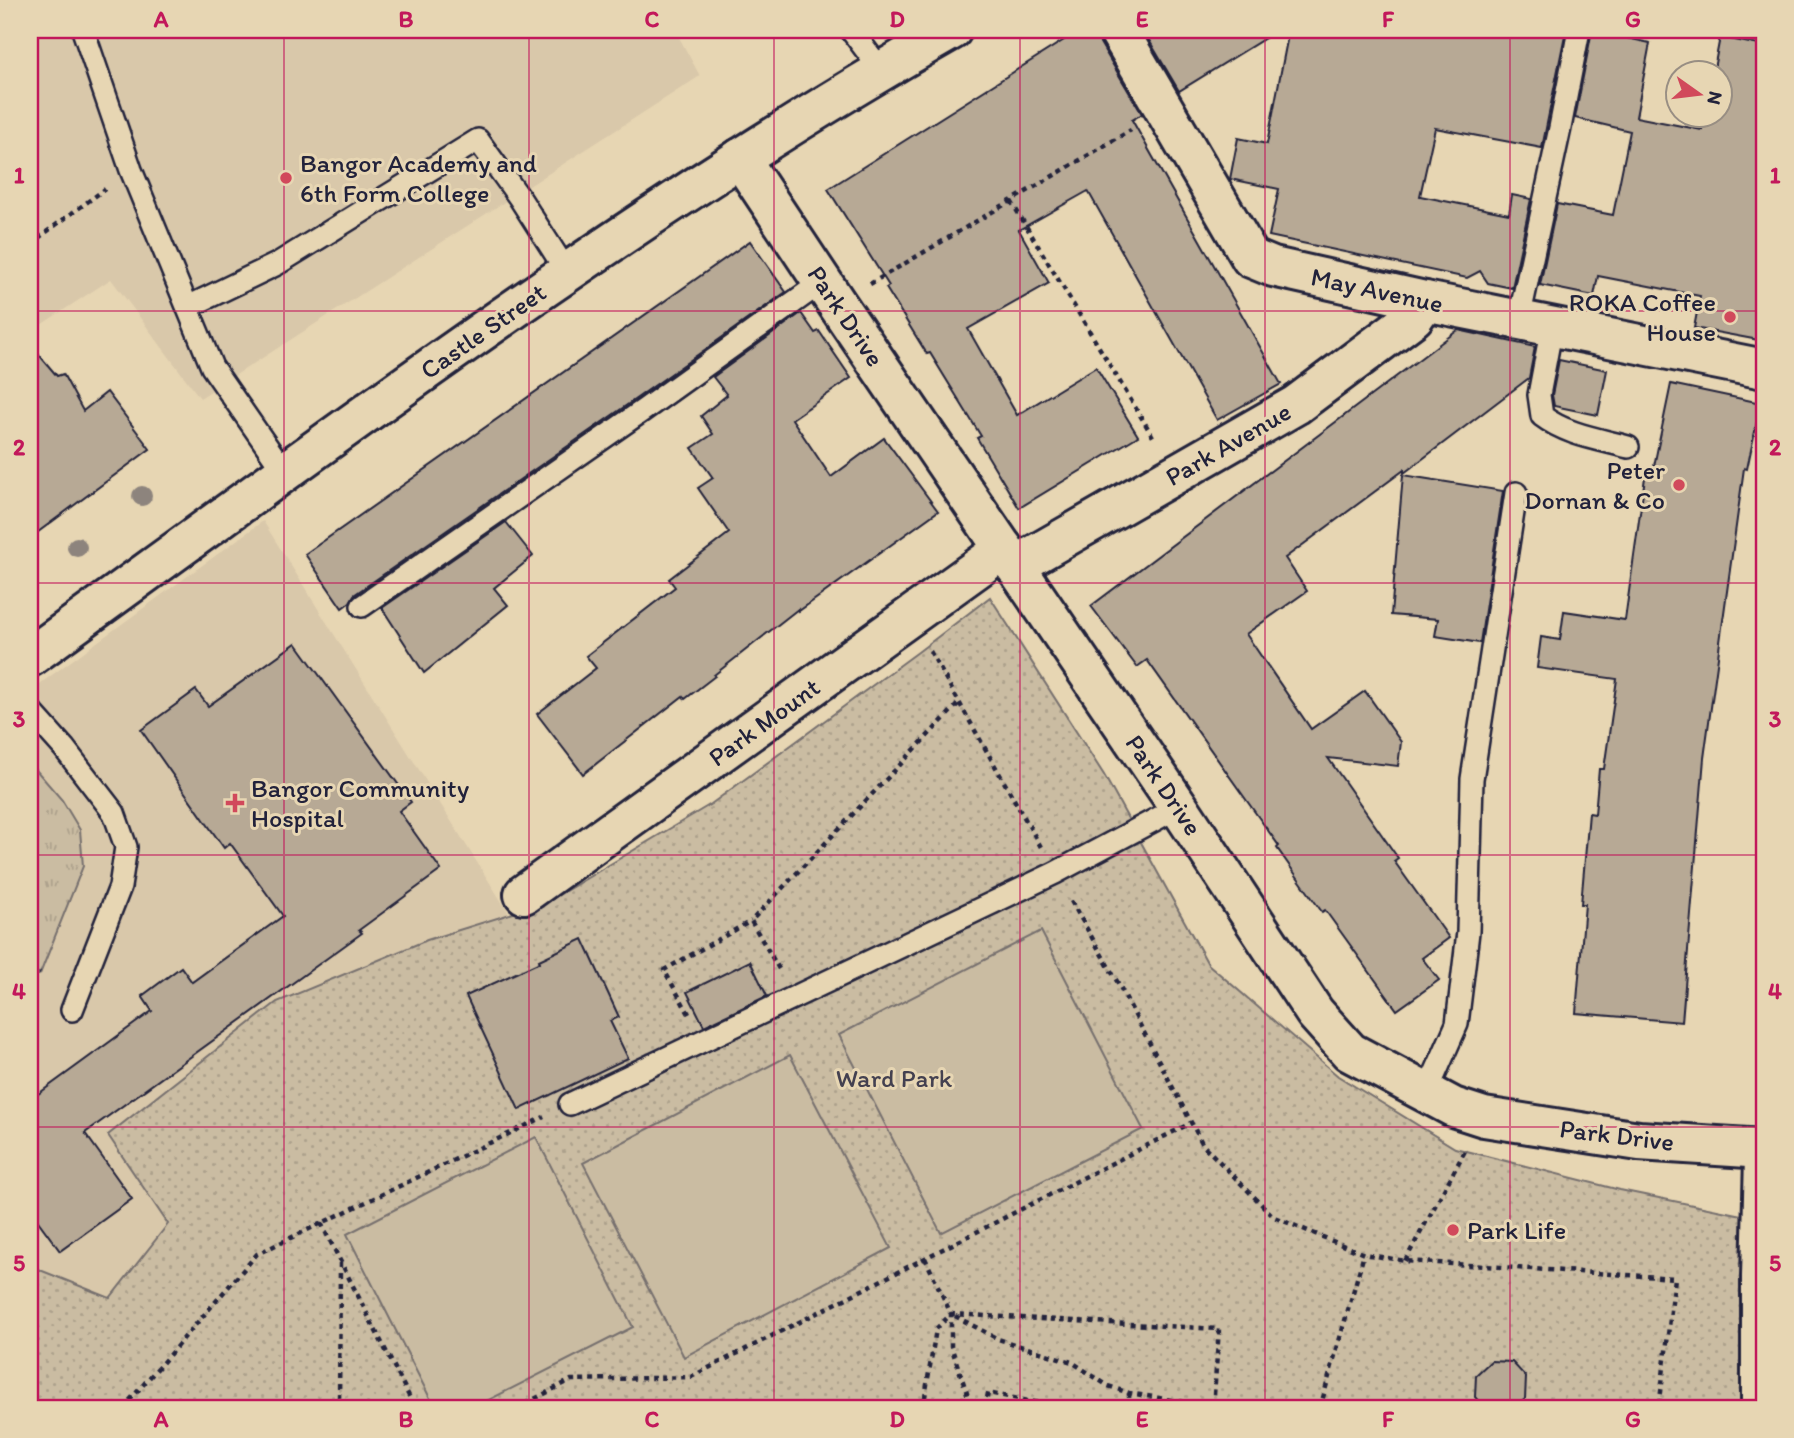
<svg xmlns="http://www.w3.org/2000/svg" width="1794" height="1438" font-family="Itim,sans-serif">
  <defs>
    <pattern id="grass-tufts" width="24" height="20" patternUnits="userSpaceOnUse" patternTransform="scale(1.75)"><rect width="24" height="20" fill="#cabca2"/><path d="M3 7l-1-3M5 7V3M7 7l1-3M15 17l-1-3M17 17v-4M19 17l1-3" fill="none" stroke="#ada18c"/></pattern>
    <pattern id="park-dots" width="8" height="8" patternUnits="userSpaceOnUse" patternTransform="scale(1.75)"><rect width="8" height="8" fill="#cabca2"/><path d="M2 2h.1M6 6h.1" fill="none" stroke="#ada18c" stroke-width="1.8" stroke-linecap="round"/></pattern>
  </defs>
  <rect width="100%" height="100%" fill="#e7d6b3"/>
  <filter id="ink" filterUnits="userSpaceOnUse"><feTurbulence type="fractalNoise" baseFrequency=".0143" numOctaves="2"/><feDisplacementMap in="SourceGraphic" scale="14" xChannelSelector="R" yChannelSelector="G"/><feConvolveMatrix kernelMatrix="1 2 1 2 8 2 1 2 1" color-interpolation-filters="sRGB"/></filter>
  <g filter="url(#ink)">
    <g fill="#d9c8aa">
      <path d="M30 30H675L700 76 200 398 111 279 30 332Z"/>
      <path d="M263 521 510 915 427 940 277 1002 108 1135 168 1224 110 1299 30 1266V691Z"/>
    </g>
    <path fill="url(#grass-tufts)" stroke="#766f6e" stroke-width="2" d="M30 763 62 800 80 830 83 866 40 974 30 969Z"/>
    <path fill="url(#park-dots)" stroke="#766f6e" stroke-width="2" d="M990 597 1104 775 1208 964 1338 1076 1455 1148 1620 1190 1742 1215V1408H30V1266L110 1298 168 1224 108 1135 277 1002 427 940 545 903 711 804 918 652Z"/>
    <g fill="#cabca2" stroke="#766f6e" stroke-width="2">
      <path d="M1041 931 1143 1129 941 1233 839 1035Z"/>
      <path d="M790 1055 891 1248 684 1357 583 1163Z"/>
      <path d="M536 1137 633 1327 473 1408H435L347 1234Z"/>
    </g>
    <g fill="#b7a995" stroke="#22223b" stroke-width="2">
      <path d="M1080 30H1096L1099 41 1142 114 1132 120 1281 384 1217 420 1088 191 1019 230 1049 283 968 329 1017 415 1096 367 1138 436 1019 508 977 438 981 436 930 353 927 354 886 288 889 286 828 189Z"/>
      <path d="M1143 30H1278L1179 91Z"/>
      <path d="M1289 30H1566L1542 148 1435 128 1420 196 1509 214 1512 195 1531 199 1512 288 1488 283 1480 271 1467 278 1269 236 1279 189 1230 179 1238 138 1267 144Z"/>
      <path d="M1592 30H1624L1622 37 1650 43 1636 117 1702 130 1704 116H1720V74H1713L1720 37 1764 46V341L1694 328 1700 296 1598 276 1594 296 1540 285 1557 204 1613 215 1630 131 1575 118Z"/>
      <path d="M750 241 786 292 637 398 354 595 350 602 342 608 305 554Z"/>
      <path d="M801 313 815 333 819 331 851 378 792 419 831 477 884 438 938 511 799 611 798 609 714 675 715 676 685 699 683 696 583 774 537 714 596 668 586 656 675 587 669 579 729 533 698 488 713 478 692 448 713 434 701 416 727 395 713 377Z"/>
      <path d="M1458 330 1535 347 1529 378 1404 473V470L1285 558 1307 591 1246 634 1311 729 1365 691 1401 742 1398 766 1328 758 1398 858 1394 861 1449 938 1422 958 1439 980 1397 1010 1325 910 1322 912 1298 878 1277 848 1279 846 1247 801 1147 660 1137 667 1091 606Z"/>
      <path d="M30 344 57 376 63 374 83 411 107 392 150 449 30 538Z"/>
      <path d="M1559 360 1607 370 1598 415 1554 406 1552 395Z"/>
      <path d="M1671 384 1761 403 1747 469 1744 468 1704 758 1682 1022 1576 1013 1585 904H1581L1589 813 1595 814 1599 769H1604L1617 679 1537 668 1541 637 1560 640 1564 611 1625 620 1646 470 1653 471Z"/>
      <path d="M1403 475 1503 491 1480 643 1435 636 1438 619 1391 615Z"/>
      <path d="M506 522 533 556 494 588 508 605 424 673 382 608Z"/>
      <path d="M296 643 411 802 399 811 441 870 359 930 362 933 85 1133 132 1199 60 1251 30 1210V1100L152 1011 142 996 181 967 192 982 283 916 230 843 224 848 141 730 196 690 208 706Z"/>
      <path d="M583 939 619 1017 610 1021 628 1058 519 1110 466 996 540 962 539 960Z"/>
      <path d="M750 961 767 996 704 1026 687 992Z"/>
      <path d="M1491 1361 1512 1362 1526 1377 1525 1399 1515 1408H1484L1475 1397 1476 1375Z"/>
    </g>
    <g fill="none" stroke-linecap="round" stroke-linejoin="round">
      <g stroke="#22223b" stroke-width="26">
        <g id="service">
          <path d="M83 30 131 170 212 367 284 471"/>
          <path d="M851 30 881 70"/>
          <path d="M188 307 277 264 478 140 519 197 567 272"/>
          <path d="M1519 319 1560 128 1579 30"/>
          <path d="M1552 326 1539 395 1542 416C1567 435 1599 439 1628 447"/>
          <path d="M362 606 645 409 822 282"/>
          <path d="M30 710 64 748 114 813 126 847 120 887 72 1010"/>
          <path d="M1426 1094 1457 1024 1468 932 1472 779 1516 493"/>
          <path d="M570 1104 1055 873 1179 807"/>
        </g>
      </g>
      <g stroke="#22223b" stroke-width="44">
        <g id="minor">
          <path d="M1118 30 1251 258 1273 267 1425 301 1764 369"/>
          <path d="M740 158 837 304 1179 807 1315 1013 1350 1052 1453 1107 1484 1117 1639 1141 1764 1149"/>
          <path d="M1015 566 1296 405 1414 317 1425 301"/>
          <path d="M524 894 1004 549"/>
        </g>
      </g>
      <g stroke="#22223b" stroke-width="44">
        <path id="tertiary" d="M30 657C331 439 629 214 952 30"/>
      </g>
      <g stroke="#22223b" stroke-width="44">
        <path id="secondary" d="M1761 1408V1277L1764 1157"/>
      </g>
      <g stroke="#22223b" stroke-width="4.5" stroke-dasharray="5 5" stroke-linecap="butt">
        <path d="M1011 201 1155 440"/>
        <path d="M30 244 105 189"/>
        <path d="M870 284 1131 130"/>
        <path d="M930 651 1041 847"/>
        <path d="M1071 901 1118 983 1203 1145 1274 1217 1364 1254 1405 1261 1675 1278 1659 1408"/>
        <path d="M30 969 40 974"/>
        <path d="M779 969 751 921 959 703"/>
        <path d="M689 1014 664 970 751 921"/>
        <path d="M321 1223 415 1408"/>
        <path d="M925 1258 951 1314V1346L972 1408"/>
        <path d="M1405 1261 1465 1151"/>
        <path d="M955 1316 998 1339 1072 1362 1108 1386 1129 1393 1213 1407"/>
        <path d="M123 1408 257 1254 544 1117"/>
        <path d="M339 1408 340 1262"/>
        <path d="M517 1408 571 1380 691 1377 1191 1123"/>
        <path d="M925 1408V1397L936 1329 951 1314 1219 1329 1213 1408"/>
        <path d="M985 1408 988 1393 1065 1408"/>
        <path d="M1129 1408V1393"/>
        <path d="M1320 1408 1364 1254"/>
      </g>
      <use href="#service" stroke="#e7d6b3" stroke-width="21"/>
      <use href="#minor" stroke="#e7d6b3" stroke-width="38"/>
      <use href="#tertiary" stroke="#e7d6b3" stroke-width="38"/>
      <use href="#secondary" stroke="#e7d6b3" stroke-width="38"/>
    </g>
    <g fill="#8d847d">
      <circle cx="142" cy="496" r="10"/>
      <circle cx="77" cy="547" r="10"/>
    </g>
  </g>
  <path fill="none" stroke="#c2185b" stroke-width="2" stroke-opacity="0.55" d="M284 30V1408M529 30V1408M774 30V1408M1020 30V1408M1265 30V1408M1510 30V1408M30 311H1764M30 583H1764M30 855H1764M30 1127H1764"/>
  <g fill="#d1495b" stroke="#e7d6b3" stroke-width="2.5">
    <circle cx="286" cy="178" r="7"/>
    <circle cx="1730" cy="317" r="7"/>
    <circle cx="1679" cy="485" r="7"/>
    <path d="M231.5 792.5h7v7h7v7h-7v7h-7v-7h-7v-7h7z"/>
    <circle cx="1453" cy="1230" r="7"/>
  </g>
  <g text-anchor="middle" stroke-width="6" stroke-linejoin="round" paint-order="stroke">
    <g font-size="26" fill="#22223b" stroke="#e7d6b3" text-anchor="start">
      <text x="300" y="172">Bangor Academy and<tspan x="300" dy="30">6th Form College</tspan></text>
      <text x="1716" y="311" text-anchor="end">ROKA Coffee<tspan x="1716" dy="30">House</tspan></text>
      <text x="1665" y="479" text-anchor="end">Peter<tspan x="1665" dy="30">Dornan &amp; Co</tspan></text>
      <text x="251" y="797">Bangor Community<tspan x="251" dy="30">Hospital</tspan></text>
      <text x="1467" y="1239">Park Life</text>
    </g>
    <g font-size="26" fill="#22223b" stroke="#e7d6b3">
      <text transform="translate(1377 290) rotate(12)" y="9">May Avenue</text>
      <text transform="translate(846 316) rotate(56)" y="9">Park Drive</text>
      <text transform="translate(483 331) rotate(-35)" y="9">Castle Street</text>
      <text transform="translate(1228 444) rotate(-30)" y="9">Park Avenue</text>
      <text transform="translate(764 722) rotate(-36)" y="9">Park Mount</text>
      <text transform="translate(1164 785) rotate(56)" y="9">Park Drive</text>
      <text transform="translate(1617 1135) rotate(7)" y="9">Park Drive</text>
    </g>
    <g font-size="26" fill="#444150" stroke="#e7d6b3">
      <text x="894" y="1087">Ward Park</text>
    </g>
  </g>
  <rect width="1794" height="1438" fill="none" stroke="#e7d6b3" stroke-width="77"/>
  <g transform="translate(1699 94) rotate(104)"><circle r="33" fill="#e7d6b3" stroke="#988e83" stroke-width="2"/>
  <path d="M0-5L12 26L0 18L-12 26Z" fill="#d1495b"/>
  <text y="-10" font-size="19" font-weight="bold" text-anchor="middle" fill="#22223b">N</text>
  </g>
  <rect x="38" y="38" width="1718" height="1362" fill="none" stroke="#c2185b" stroke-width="2.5"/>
  <g font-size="23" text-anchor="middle" font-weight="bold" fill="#c2185b">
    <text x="161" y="27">A</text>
    <text x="406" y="27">B</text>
    <text x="652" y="27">C</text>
    <text x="897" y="27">D</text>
    <text x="1142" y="27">E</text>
    <text x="1388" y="27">F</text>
    <text x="1633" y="27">G</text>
    <text x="19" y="183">1</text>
    <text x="1775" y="183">1</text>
    <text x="19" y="455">2</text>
    <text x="1775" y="455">2</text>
    <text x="19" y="727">3</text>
    <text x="1775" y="727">3</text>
    <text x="19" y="999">4</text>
    <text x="1775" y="999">4</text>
    <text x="19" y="1271">5</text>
    <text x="1775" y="1271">5</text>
    <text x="161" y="1427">A</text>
    <text x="406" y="1427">B</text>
    <text x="652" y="1427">C</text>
    <text x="897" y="1427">D</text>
    <text x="1142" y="1427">E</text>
    <text x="1388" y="1427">F</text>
    <text x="1633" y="1427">G</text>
  </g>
</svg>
